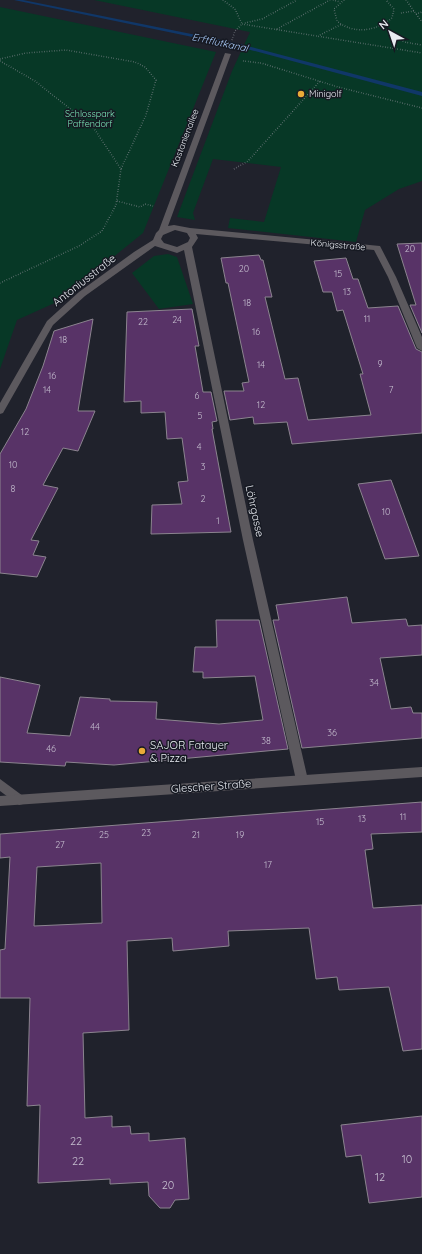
<svg xmlns="http://www.w3.org/2000/svg" width="422" height="1254" font-family="Quicksand,sans-serif">
  <rect width="100%" height="100%" fill="#20222c"/>
  <g fill="#073826">
    <path d="M94 0H422V181L399 189 365 210 356 242 228 228 230 218 264 222 281 167 213 159 193 213 195 220 177 217 232 71 250 32Z"/>
    <path d="M0 7 216 52 143 233 59 301 17 320 0 369Z"/>
    <path d="M168 254 177 257 193 304 159 309 132 273 154 256Z"/>
  </g>
  <g fill="none" stroke-linecap="round" stroke-linejoin="round">
    <path fill="#103768" fill-rule="evenodd" d="M14 0H23L236 43 422 92V96L236 46Z"/>
  </g>
  <g fill="#583367" stroke="#8b848f" fill-rule="evenodd">
    <path d="M422 243V333L410 305H416L397 244Z"/>
    <path d="M259 255 261 260H263L272 297H265L285 379 298 378 308 420 371 415 360 374H363L343 310 337 311 332 292H323L314 261 346 258 353 279H358L368 308 398 306 416 349 422 352V433L292 444 287 422 254 424 253 417 230 420 224 391H244L242 383 249 382 228 283H226L221 258Z"/>
    <path d="M192 309 199 346H195L203 392H211L217 421 212 422 213 429H212L231 532 151 534 152 505 182 504 178 482 188 481 182 438 167 439 165 412 141 413V401L124 402 127 312Z"/>
    <path d="M93 319 78 411H95L78 451 63 448 43 485 58 488 31 540 39 541 33 555 46 557 37 577 0 573V454L26 409 43 366 54 331Z"/>
    <path d="M391 480 419 556 385 559 358 484Z"/>
    <path d="M347 597 352 623 406 619 408 626 422 625V655L380 658 391 709 411 707 413 713H422V738L302 748 273 620H279L276 605Z"/>
    <path d="M216 620H259L288 749 114 765 66 762 65 766 0 762V677L40 685 27 733 70 736 80 697 110 699V701L157 702 156 719 219 724 263 720 255 676 203 678V672H193L195 647H217Z"/>
    <path d="M422 802V832L371 834 373 849 365 850 373 908 422 905V1049L403 1051 389 987 339 990 337 977 316 979 309 928 228 931 229 946 173 951 172 938 127 941 129 1030 83 1033 85 1118 112 1116V1127L130 1126 131 1134 149 1133V1141L185 1138 189 1199 175 1200 170 1208H160L149 1196 148 1182 110 1184V1179L38 1183 40 1105 27 1106 30 998H0V950L5 949 10 857 0 858V834ZM101 863 102 923 34 926 37 867Z"/>
    <path d="M422 1116V1197L369 1203 361 1155 346 1157 341 1125Z"/>
  </g>
  <g fill="none" stroke-linecap="round" stroke-linejoin="round">
    <g stroke="#888b93" stroke-width="1.5" stroke-dasharray="0.5 2" stroke-linecap="butt">
      <path d="M223 0 235 9 242 24"/>
      <path d="M333 0 340 2"/>
      <path d="M344 0 334 9 337 21C354 35 376 31 392 18L394 9 386 0"/>
      <path d="M406 0 422 22"/>
      <path d="M401 13 414 11"/>
      <path d="M416 14 422 12"/>
      <path d="M245 23 262 19 297 0"/>
      <path d="M242 24 422 53"/>
      <path d="M277 29 330 0"/>
      <path d="M387 29 404 42 422 45"/>
      <path d="M320 35 342 24"/>
      <path d="M232 40 235 31 242 24"/>
      <path d="M0 59 26 53 66 50 135 62 145 67 156 80 146 115 121 169"/>
      <path d="M0 61 35 81 93 127 121 169 116 205 102 231 79 246 0 283"/>
      <path d="M243 61 261 63 338 87 422 108"/>
      <path d="M234 169 248 161 320 81"/>
      <path d="M117 201 140 207 145 204 153 206"/>
    </g>
    <path fill="#5c595e" fill-rule="evenodd" d="M0 779 23 796 25 800 23 804 19 805 0 791Z"/>
    <path fill="#5c595e" fill-rule="evenodd" d="M225 53 231 54 168 226 174 225 190 228 380 246 396 277 422 337V351L417 348 388 277 374 250 196 234 198 238 192 247 253 540 308 780 306 784 302 785 298 784 296 780 243 540 184 250 177 253 155 246 85 296 53 325 3 413 0 414V403L47 321 79 292 134 252 153 240 156 233 159 230ZM175 230 187 233 190 238 188 242 177 247 164 243 161 239 163 235Z"/>
    <path fill="#5c595e" fill-rule="evenodd" d="M422 767V777L0 806V796Z"/>
  </g>
  <g fill="#e9ab38" stroke="#161922" stroke-width="1.5">
    <circle cx="301" cy="94" r="4"/>
    <circle cx="142" cy="751" r="4"/>
  </g>
  <g text-anchor="middle" stroke-width="3" stroke-linejoin="round" paint-order="stroke">
    <g font-size="9" fill="#e8ebf1" stroke="#161922" text-anchor="start">
      <text x="309" y="97">Minigolf</text>
    </g>
    <g font-size="9" fill="#7bebba" stroke="#161922">
      <text x="90" y="117">Schlosspark<tspan x="90" dy="10">Paffendorf</tspan></text>
    </g>
    <g font-size="9" fill="#e8ebf1" stroke="#161922">
      <text transform="translate(185 138) rotate(-69)" y="3">Kastanienallee</text>
      <text transform="translate(338 245) rotate(5)" y="3">Königsstraße</text>
    </g>
    <g font-size="9" fill="#c4bdce">
      <text x="410" y="252">20</text>
      <text x="244" y="272">20</text>
      <text x="338" y="277">15</text>
      <text x="347" y="295">13</text>
      <text x="247" y="306">18</text>
      <text x="367" y="322">11</text>
      <text x="177" y="323">24</text>
      <text x="143" y="325">22</text>
      <text x="256" y="335">16</text>
      <text x="63" y="343">18</text>
      <text x="380" y="367">9</text>
      <text x="261" y="368">14</text>
      <text x="52" y="379">16</text>
      <text x="47" y="393">14</text>
      <text x="391" y="393">7</text>
      <text x="197" y="399">6</text>
      <text x="261" y="408">12</text>
      <text x="200" y="419">5</text>
      <text x="25" y="435">12</text>
      <text x="199" y="450">4</text>
      <text x="13" y="468">10</text>
      <text x="203" y="470">3</text>
      <text x="13" y="492">8</text>
      <text x="203" y="502">2</text>
      <text x="386" y="515">10</text>
      <text x="218" y="524">1</text>
      <text x="374" y="686">34</text>
      <text x="95" y="730">44</text>
      <text x="332" y="736">36</text>
      <text x="266" y="744">38</text>
      <text x="51" y="752">46</text>
      <text x="403" y="820">11</text>
      <text x="362" y="822">13</text>
      <text x="320" y="825">15</text>
      <text x="146" y="836">23</text>
      <text x="104" y="838">25</text>
      <text x="196" y="838">21</text>
      <text x="240" y="838">19</text>
      <text x="60" y="848">27</text>
      <text x="268" y="868">17</text>
    </g>
    <g font-size="10" font-style="italic" fill="#aaccfb" stroke="#161922">
      <text transform="translate(220 42) rotate(12)" y="4">Erftflutkanal</text>
    </g>
    <g font-size="11" fill="#e8ebf1" stroke="#161922">
      <text transform="translate(84 280) rotate(-38)" y="4">Antoniusstraße</text>
      <text transform="translate(255 511) rotate(78)" y="4">Löhrgasse</text>
      <text transform="translate(211 786) rotate(-4)" y="4">Glescher Straße</text>
    </g>
    <g font-size="11" fill="#e8ebf1" stroke="#161922" text-anchor="start">
      <text x="150" y="749">SAJOR Fatayer<tspan x="150" dy="13">&amp; Pizza</tspan></text>
    </g>
    <g font-size="11" fill="#c4bdce">
      <text x="76" y="1145">22</text>
      <text x="407" y="1163">10</text>
      <text x="78" y="1165">22</text>
      <text x="380" y="1181">12</text>
      <text x="168" y="1189">20</text>
    </g>
  </g>
  <g transform="translate(390 32) rotate(320)" stroke="#161922" stroke-width="3" paint-order="stroke">
  <path d="M0-3L7 15L0 10L-7 15Z" fill="#e8ebf1"/>
  <text y="-6" font-size="11" font-weight="bold" text-anchor="middle" fill="#e8ebf1">N</text>
  </g>
</svg>
